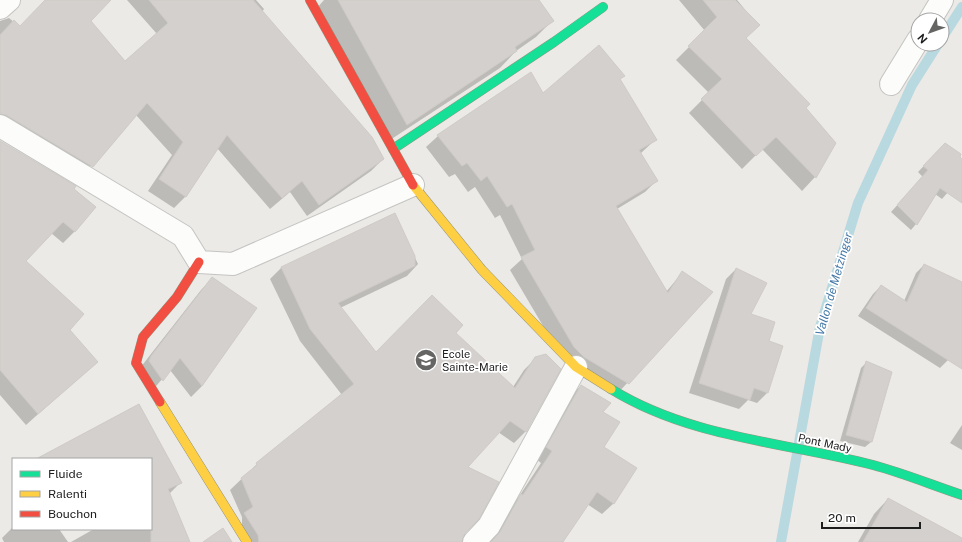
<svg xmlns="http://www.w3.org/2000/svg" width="962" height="542" font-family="'Public Sans',sans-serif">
  <rect width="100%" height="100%" fill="#eceae6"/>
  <g fill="#0003">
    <path d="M47 0H110L89 21 125 62 157 34 127 0H256L264 9 262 12 383 159 371 171 307 216 290 192 270 209 217 148 186 196 174 208 148 191 172 155 136 115 80 178 0 130V21L9 18 20 27Z"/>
    <path d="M324 0H538L552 21 536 37 516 51 500 68 390 140 317 8Z"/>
    <path d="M679 0H737L758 25 745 38 835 143 815 177 802 191 762 149 742 169 689 113 709 93 676 60 705 31Z"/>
    <path d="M619 80 656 139 640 154 656 181 645 192 617 209 666 292 682 273 712 292 616 395 562 358 510 270 522 259 500 215 495 218 475 187 468 192 455 174 449 177 426 147 438 136 543 94Z"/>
    <path d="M0 142 72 189 75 231 63 243 51 233 25 261 69 330 84 373 26 425 0 395Z"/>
    <path d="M939 150 958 157 962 160V176L942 199 935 194 916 224 911 230 891 212 923 177 918 172Z"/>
    <path d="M394 214 418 264 407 276 340 308 376 354 454 333 513 387 524 370 536 358 559 369 525 432 514 443 498 432 466 467 478 518 461 538V542H242V517L230 490 257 464 342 395 300 341 270 279 281 268Z"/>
    <path d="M924 265 962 284V338L948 360 940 368 858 316 873 294 881 286 904 301 916 273Z"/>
    <path d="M736 269 750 315 768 341 782 347 767 393 757 403 748 400 739 409 689 393 726 279Z"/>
    <path d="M213 278 255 309 202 386 191 397 170 370 151 392 140 368 201 290Z"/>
    <path d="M866 363 871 442 865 447 840 441 861 368Z"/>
    <path d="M581 386 602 412V447L614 503 602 514 587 504 562 542H490L510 506 518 498 541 463 536 459 569 397Z"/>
    <path d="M139 406 180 483 169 494 189 542H71L94 529H151V459H43Z"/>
    <path d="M962 425V450L950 443Z"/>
    <path d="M888 499 927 542H858L874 514Z"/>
    <path d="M13 527V529H59L68 542H4L2 538Z"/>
  </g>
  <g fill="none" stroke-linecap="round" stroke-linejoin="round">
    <g stroke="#b8d9e0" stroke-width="10">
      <path d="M942 38 962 7"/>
      <path d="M781 542 820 327 858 203 912 85 938 44"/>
    </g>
  </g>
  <g fill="#d3d0cd" stroke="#cfcbc7">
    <path d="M45 0H111L91 21 125 61 168 23 149 0H253L372 137 384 159 319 205 302 181 282 198 227 135 186 197 159 179 183 142 147 103 93 167 6 115 0 114V35L14 20 20 26Z"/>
    <path d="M338 0H539L554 21 515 47 517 51 407 125Z"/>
    <path d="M703 0H735L760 25 746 38 810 104 806 108 836 143 816 178 776 137 756 156 701 99 722 79 688 46 717 17Z"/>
    <path d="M599 45 625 76 620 79 657 140 639 150 658 181 616 206 668 293 682 271 713 292 629 384 584 357 574 347 521 257 535 250 512 204 507 207 487 176 481 181 467 163 462 166 437 135 531 72 543 93Z"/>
    <path d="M0 141 76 186 74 189 96 207 75 232 63 222 26 261 84 314 70 330 98 362 38 414 0 370Z"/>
    <path d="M945 143 961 154 960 157 962 159V203L940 188 917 225 897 205 928 170 923 166Z"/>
    <path d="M395 213 415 256V266L338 303 376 352 432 295 463 325 456 333 515 388 535 357 546 354 561 369 526 432 510 421 468 467 499 482 479 519 465 533 462 542H259L258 535 244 513 253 507 241 478 257 465 256 463 354 384 310 329 281 267Z"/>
    <path d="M924 264 962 282V369L866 308 881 285 907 302Z"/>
    <path d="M736 268 767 283 751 314 775 322 769 341 783 346 768 393 754 388 750 400 699 383Z"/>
    <path d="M212 277 257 308 202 386 180 358 163 381 149 361 151 356Z"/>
    <path d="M866 361 892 372 872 442 846 435Z"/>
    <path d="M581 385 611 403 603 412 620 422 604 447 637 468 614 504 597 492 563 542H491L500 532 521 494 523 495 552 451 546 447Z"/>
    <path d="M139 404 182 483 168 489 190 542H151V459H36Z"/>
    <path d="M888 498 962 538V542H863Z"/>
    <path d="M223 528 232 542H203Z"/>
  </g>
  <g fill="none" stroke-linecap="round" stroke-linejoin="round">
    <g stroke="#c4c4c2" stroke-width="24">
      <g id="street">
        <path d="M0 8 9 0"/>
        <path d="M930 20 942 0"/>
        <path d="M891 84 918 40"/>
        <path d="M0 126 183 236 199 262 233 264 413 185"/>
        <path d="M474 542 489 526 576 367"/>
      </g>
    </g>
    <g stroke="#95967e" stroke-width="10">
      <g id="fast">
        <path d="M393 149 554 42 603 7"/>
        <path d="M611 389C690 438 785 442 873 465 903 473 932 485 962 495"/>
      </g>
    </g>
    <g stroke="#95967e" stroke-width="10">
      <g id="slow">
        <path d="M413 185 482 270 576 367 611 389"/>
        <path d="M160 402 247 542"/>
      </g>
    </g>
    <g stroke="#95967e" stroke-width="10">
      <g id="jam">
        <path d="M310 0 413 185"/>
        <path d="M160 402 136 363 143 337 177 297 199 262"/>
      </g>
    </g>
    <use href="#street" stroke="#fcfcfb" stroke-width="22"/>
    <use href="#fast" stroke="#16e098" stroke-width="9"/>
    <use href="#slow" stroke="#ffcf43" stroke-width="9"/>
    <use href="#jam" stroke="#f24e42" stroke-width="9"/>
  </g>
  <defs>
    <g id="school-disc" transform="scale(1.15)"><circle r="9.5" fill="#656563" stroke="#fff"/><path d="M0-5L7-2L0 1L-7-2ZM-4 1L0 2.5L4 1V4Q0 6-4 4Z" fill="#fff"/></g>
  </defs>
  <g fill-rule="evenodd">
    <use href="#school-disc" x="426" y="360"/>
  </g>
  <g text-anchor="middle" stroke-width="3.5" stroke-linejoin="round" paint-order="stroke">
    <g font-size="11" fill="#1d1d1d" stroke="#fff" text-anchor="start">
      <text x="442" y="358">Ecole<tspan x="442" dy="13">Sainte-Marie</tspan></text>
    </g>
    <g font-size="11" fill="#1d1d1d" stroke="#fff">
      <text transform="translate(825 443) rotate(12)" y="4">Pont Mady</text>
    </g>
    <g font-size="12" font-style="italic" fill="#4378a8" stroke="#fff">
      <text transform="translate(834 284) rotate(-74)" y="4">Vallon de Metzinger</text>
    </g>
  </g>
  <rect x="12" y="458" width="140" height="72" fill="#ffffff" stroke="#a5a5a5"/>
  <rect x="20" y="471" width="20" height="6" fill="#16e098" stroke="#a5a5a5"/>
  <text x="48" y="478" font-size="12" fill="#1d1d1d">Fluide</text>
  <rect x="20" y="491" width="20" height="6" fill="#ffcf43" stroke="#a5a5a5"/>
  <text x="48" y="498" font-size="12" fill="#1d1d1d">Ralenti</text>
  <rect x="20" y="511" width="20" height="6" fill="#f24e42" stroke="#a5a5a5"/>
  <text x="48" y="518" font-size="12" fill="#1d1d1d">Bouchon</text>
  <g transform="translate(930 32) rotate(229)"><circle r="19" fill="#ffffff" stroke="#a5a5a5"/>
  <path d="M0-3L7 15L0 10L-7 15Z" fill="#656563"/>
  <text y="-6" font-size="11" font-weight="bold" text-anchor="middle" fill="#1d1d1d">N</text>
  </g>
  <path d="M822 522v6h98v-6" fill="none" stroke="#1d1d1d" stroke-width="2"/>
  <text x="828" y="522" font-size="12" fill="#1d1d1d" stroke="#ffffff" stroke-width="3" paint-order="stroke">20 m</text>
</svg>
